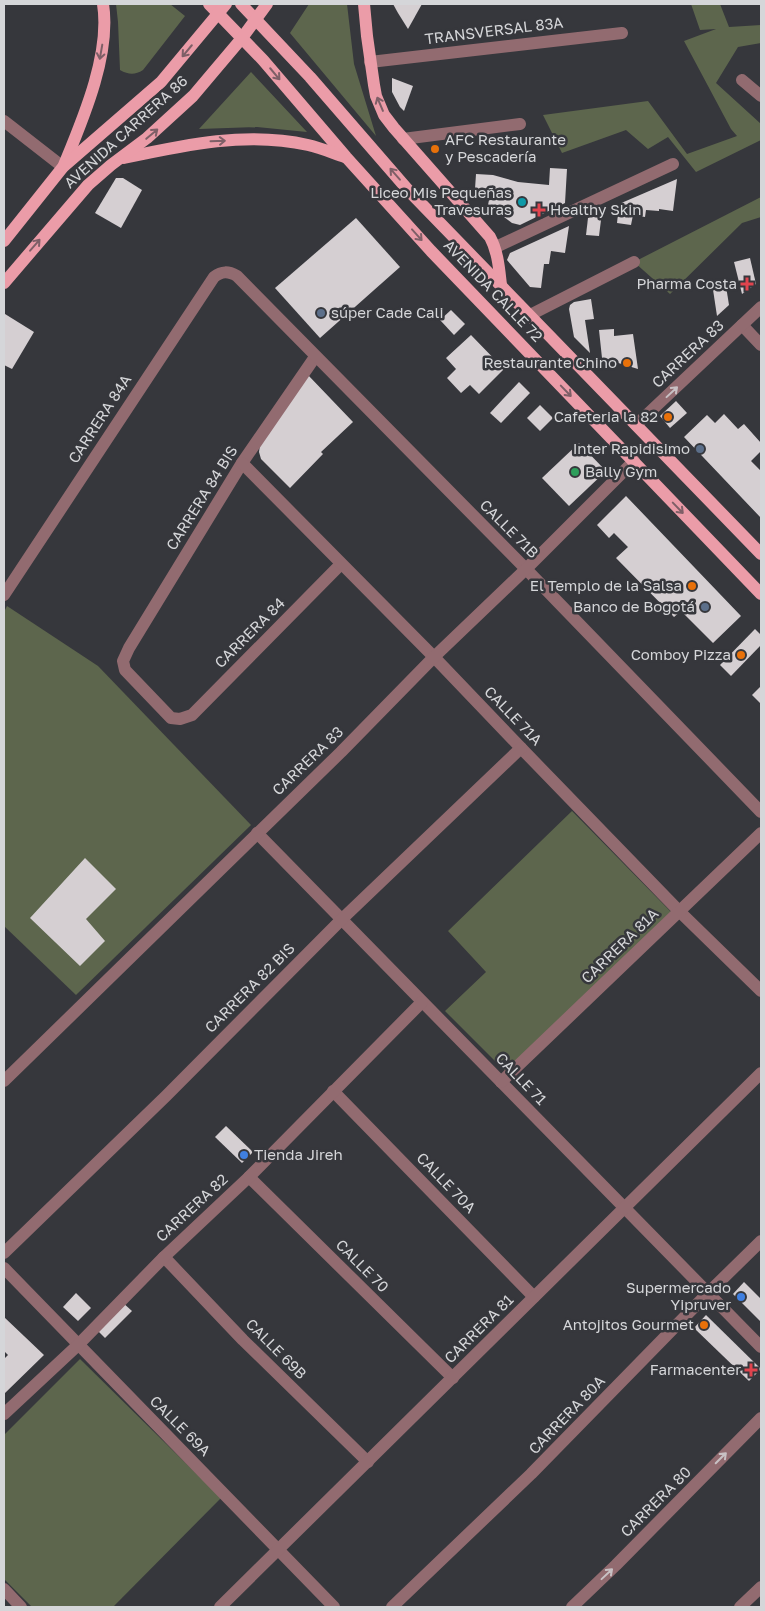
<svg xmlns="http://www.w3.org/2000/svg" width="765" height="1611" font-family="'Golos Text',sans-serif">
  <rect width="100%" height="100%" fill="#36373c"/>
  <g fill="#5d664d">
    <path d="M116 4H170L185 16 143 70C135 75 129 75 120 70L118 22Z"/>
    <path d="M309 4H347L354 64 376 136 290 33Z"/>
    <path d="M691 4H720L729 27 761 25V43L738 47 716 83 761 124V140L696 172 668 137 648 149 626 130 562 153 543 115 648 101 687 154 737 136 731 129 684 41 716 29 700 30Z"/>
    <path d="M251 72 307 132 257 127 199 129Z"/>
    <path d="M761 197V217L742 223 670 294 634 262Z"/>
    <path d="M7 606 98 666 251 825 76 995 4 926V612Z"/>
    <path d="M572 811 671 912 507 1073 445 1011 486 972 448 931Z"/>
    <path d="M80 1359 221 1498 113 1607H32L4 1579V1435Z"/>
  </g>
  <g fill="#d5cfd2">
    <path d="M393 4H422L408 29 398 13Z"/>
    <path d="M392 78 413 86 404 111 400 107 392 92Z"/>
    <path d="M550 168 567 169 565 203 520 225 512 223 488 205 489 200 475 189 476 174 493 175 518 182 549 185Z"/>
    <path d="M116 178H123L142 190 121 228 95 213Z"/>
    <path d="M677 179 673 211 659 209V211L646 210 645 217 633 215 631 225 617 223 619 204Z"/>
    <path d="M602 212 599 236 586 235 588 218Z"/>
    <path d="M356 218 400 267 320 338 275 288Z"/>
    <path d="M569 226 565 253 551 251 549 264H544L541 288 530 287 507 260 510 253Z"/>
    <path d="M750 258 756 284 742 294 734 262Z"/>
    <path d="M725 280 729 305 717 316 712 283Z"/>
    <path d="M591 299 594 319 585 320 590 353 574 337 569 309 570 305 574 302Z"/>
    <path d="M451 310 465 324 454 335 440 320Z"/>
    <path d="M5 314 34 332 12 369 4 365Z"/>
    <path d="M614 329V336L633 334 638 369 602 358 599 330Z"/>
    <path d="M471 335 504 369 479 394 470 385 461 393 447 378 456 369 446 358Z"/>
    <path d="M308 375 353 422 321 452 323 454 290 488 261 459 259 452 260 445Z"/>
    <path d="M519 382 530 393 501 423 490 413Z"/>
    <path d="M676 401 687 413 670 428 660 416Z"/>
    <path d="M540 405 553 418 540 431 527 418Z"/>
    <path d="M724 414 738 429 744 424 761 443V451L751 461 761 471V518L684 437 707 415 715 423Z"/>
    <path d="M579 443 606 471 569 506 542 478Z"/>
    <path d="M626 496 741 616 713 643 681 611 674 617 616 558 628 547 614 533 609 538 597 525Z"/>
    <path d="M755 629 761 635V645L731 676 720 665Z"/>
    <path d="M761 686V704L752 695Z"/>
    <path d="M85 858 116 889 86 919 105 941 80 966 30 918Z"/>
    <path d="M226 1126 253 1152 242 1163 215 1137Z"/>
    <path d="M744 1282 761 1299V1322L733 1294Z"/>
    <path d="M76 1293 91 1308 78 1321 63 1307Z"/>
    <path d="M122 1302 132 1311 105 1338 96 1329Z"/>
    <path d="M706 1315 761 1369 749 1381 694 1328Z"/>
    <path d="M4 1317 44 1355 4 1394V1359L8 1355 4 1351Z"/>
  </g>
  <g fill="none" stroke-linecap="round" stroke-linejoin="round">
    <g stroke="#926b70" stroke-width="12">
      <path d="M370 62 622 33"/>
      <path d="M742 80 761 96"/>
      <path d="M4 121 63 167"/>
      <path d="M403 139 520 124"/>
      <path d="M496 247 673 164"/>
      <path d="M530 315 634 262"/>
      <path d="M742 325 761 345"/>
      <path d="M315 357 242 463 129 648 123 661 125 670 171 718 180 719 192 715 341 564"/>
      <path d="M636 425 761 307"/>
      <path d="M242 463 434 657 521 748 679 911 761 991"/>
      <path d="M4 595 214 277C222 271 228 271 237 276L526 569 761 812"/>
      <path d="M257 833 761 1347"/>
      <path d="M4 1081 341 752 434 657 526 569 634 461"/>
      <path d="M501 1082 761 833"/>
      <path d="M333 1091 534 1297"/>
      <path d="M249 1177 453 1378"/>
      <path d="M4 1253 166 1096 341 920 521 748"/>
      <path d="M164 1257 243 1340 368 1462"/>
      <path d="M4 1268 334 1607"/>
      <path d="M4 1414 78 1345 164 1257 249 1177 422 1002"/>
      <path d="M4 1589 21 1607"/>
      <path d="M220 1607 761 1073"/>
      <path d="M392 1607 531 1474 708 1293 761 1241"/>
      <path d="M572 1607 616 1565 761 1418"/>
      <path d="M740 1607 761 1587"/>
    </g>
    <g stroke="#eb9ca8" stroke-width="12">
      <path d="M209 4 263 60 346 157 431 251 761 594"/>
      <path d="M241 4 310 77 408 190 761 554"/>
      <path d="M364 4 367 36 374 85 376 96 384 115 394 128 490 237C498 252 499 268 501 285"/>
      <path d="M124 158C184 145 247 131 308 145 321 148 333 153 345 157"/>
      <path d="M64 165C83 119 111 54 103 4"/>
      <path d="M4 241 63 167 161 82 226 4"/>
      <path d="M4 283 88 185 111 165 147 138 193 96 242 38 267 4"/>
    </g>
  </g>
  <defs><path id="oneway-shaft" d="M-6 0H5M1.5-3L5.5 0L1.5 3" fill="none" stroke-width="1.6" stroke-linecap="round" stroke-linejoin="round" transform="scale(1.25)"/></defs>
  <g stroke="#7e5f67">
    <use href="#oneway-shaft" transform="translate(187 51) rotate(130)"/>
    <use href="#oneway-shaft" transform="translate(101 52) rotate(100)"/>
    <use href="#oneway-shaft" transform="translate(275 74) rotate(50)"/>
    <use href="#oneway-shaft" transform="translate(380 104) rotate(-113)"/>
    <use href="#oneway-shaft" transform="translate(152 134) rotate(-40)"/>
    <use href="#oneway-shaft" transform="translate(218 141) rotate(-2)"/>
    <use href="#oneway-shaft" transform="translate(395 174) rotate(-131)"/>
    <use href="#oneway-shaft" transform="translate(417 235) rotate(48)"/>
    <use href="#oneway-shaft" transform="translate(35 245) rotate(-49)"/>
    <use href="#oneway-shaft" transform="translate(566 391) rotate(46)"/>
    <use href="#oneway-shaft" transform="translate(678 508) rotate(46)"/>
  </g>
  <g stroke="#c8c1c4">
    <use href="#oneway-shaft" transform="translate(672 392) rotate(-43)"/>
    <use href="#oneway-shaft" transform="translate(721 1458) rotate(-45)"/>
    <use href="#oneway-shaft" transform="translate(607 1574) rotate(-43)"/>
  </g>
  <g fill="#e8710a" stroke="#36373c" stroke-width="2">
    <circle cx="435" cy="149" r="5"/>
    <circle cx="627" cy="363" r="5"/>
    <circle cx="668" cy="417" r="5"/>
    <circle cx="692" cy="586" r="5"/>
    <circle cx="741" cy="655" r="5"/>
    <circle cx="704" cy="1325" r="5"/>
  </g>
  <circle fill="#0f9aa8" stroke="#36373c" stroke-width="2" cx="522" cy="202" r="5"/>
  <g fill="#e0444e" stroke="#36373c" stroke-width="2">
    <path d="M536.5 202.5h5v5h5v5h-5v5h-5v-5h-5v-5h5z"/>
    <path d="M744.5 276.5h5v5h5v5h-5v5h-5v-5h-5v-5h5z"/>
    <path d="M748.5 1362.5h5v5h5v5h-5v5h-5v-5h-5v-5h5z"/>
  </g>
  <g fill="#5c6f8a" stroke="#36373c" stroke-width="2">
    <circle cx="321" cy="313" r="5"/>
    <circle cx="700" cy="449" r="5"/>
    <circle cx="705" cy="607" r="5"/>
  </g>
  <circle fill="#2e9e5b" stroke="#36373c" stroke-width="2" cx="575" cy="472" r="5"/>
  <g fill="#3f7fe0" stroke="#36373c" stroke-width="2">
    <circle cx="244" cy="1155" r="5"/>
    <circle cx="741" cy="1297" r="5"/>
  </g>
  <g text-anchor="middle" stroke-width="5" stroke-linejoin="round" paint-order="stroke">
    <g font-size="15" fill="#d5d6d9" stroke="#36373c">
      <text transform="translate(494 31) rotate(-7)" y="5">TRANSVERSAL 83A</text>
      <text transform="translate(126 132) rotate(-42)" y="5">AVENIDA CARRERA 86</text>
      <text transform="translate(493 291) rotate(46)" y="5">AVENIDA CALLE 72</text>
      <text transform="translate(688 354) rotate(-43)" y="5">CARRERA 83</text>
      <text transform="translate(100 419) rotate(-57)" y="5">CARRERA 84A</text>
      <text transform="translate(202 498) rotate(-58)" y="5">CARRERA 84 BIS</text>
      <text transform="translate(509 529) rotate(45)" y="5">CALLE 71B</text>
      <text transform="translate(250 633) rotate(-45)" y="5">CARRERA 84</text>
      <text transform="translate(513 716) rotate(46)" y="5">CALLE 71A</text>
      <text transform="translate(308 761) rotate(-44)" y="5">CARRERA 83</text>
      <text transform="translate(620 946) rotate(-44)" y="5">CARRERA 81A</text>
      <text transform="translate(250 988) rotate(-45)" y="5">CARRERA 82 BIS</text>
      <text transform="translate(521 1079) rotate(46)" y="5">CALLE 71</text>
      <text transform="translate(446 1183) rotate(46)" y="5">CALLE 70A</text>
      <text transform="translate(192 1208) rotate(-43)" y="5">CARRERA 82</text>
      <text transform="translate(362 1266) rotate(45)" y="5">CALLE 70</text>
      <text transform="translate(479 1329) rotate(-45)" y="5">CARRERA 81</text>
      <text transform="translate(276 1349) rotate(45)" y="5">CALLE 69B</text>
      <text transform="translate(567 1415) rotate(-46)" y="5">CARRERA 80A</text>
      <text transform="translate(180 1426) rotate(45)" y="5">CALLE 69A</text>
      <text transform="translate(656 1502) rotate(-45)" y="5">CARRERA 80</text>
    </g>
    <g font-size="15" fill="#d5d6d9" stroke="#36373c" text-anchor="end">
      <text x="445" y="145" text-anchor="start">AFC Restaurante<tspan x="445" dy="17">y Pescadería</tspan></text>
      <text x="512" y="198">Liceo Mis Pequeñas<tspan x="512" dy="17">Travesuras</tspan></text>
      <text x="550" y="215" text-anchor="start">Healthy Skin</text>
      <text x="737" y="289">Pharma Costa</text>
      <text x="331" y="318" text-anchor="start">súper Cade Cali</text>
      <text x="617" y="368">Restaurante Chino</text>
      <text x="658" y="422">Cafeteria la 82</text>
      <text x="690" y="454">Inter Rapidisimo</text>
      <text x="585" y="477" text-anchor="start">Bally Gym</text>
      <text x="682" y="591">El Templo de la Salsa</text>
      <text x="695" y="612">Banco de Bogotá</text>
      <text x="731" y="660">Comboy Pizza</text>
      <text x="254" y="1160" text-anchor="start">Tienda Jireh</text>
      <text x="731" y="1293">Supermercado<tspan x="731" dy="17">Yipruver</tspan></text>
      <text x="694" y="1330">Antojitos Gourmet</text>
      <text x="741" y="1375">Farmacenter</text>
    </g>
  </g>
  <rect width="765" height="1611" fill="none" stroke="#d5d6d9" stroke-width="10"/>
</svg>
